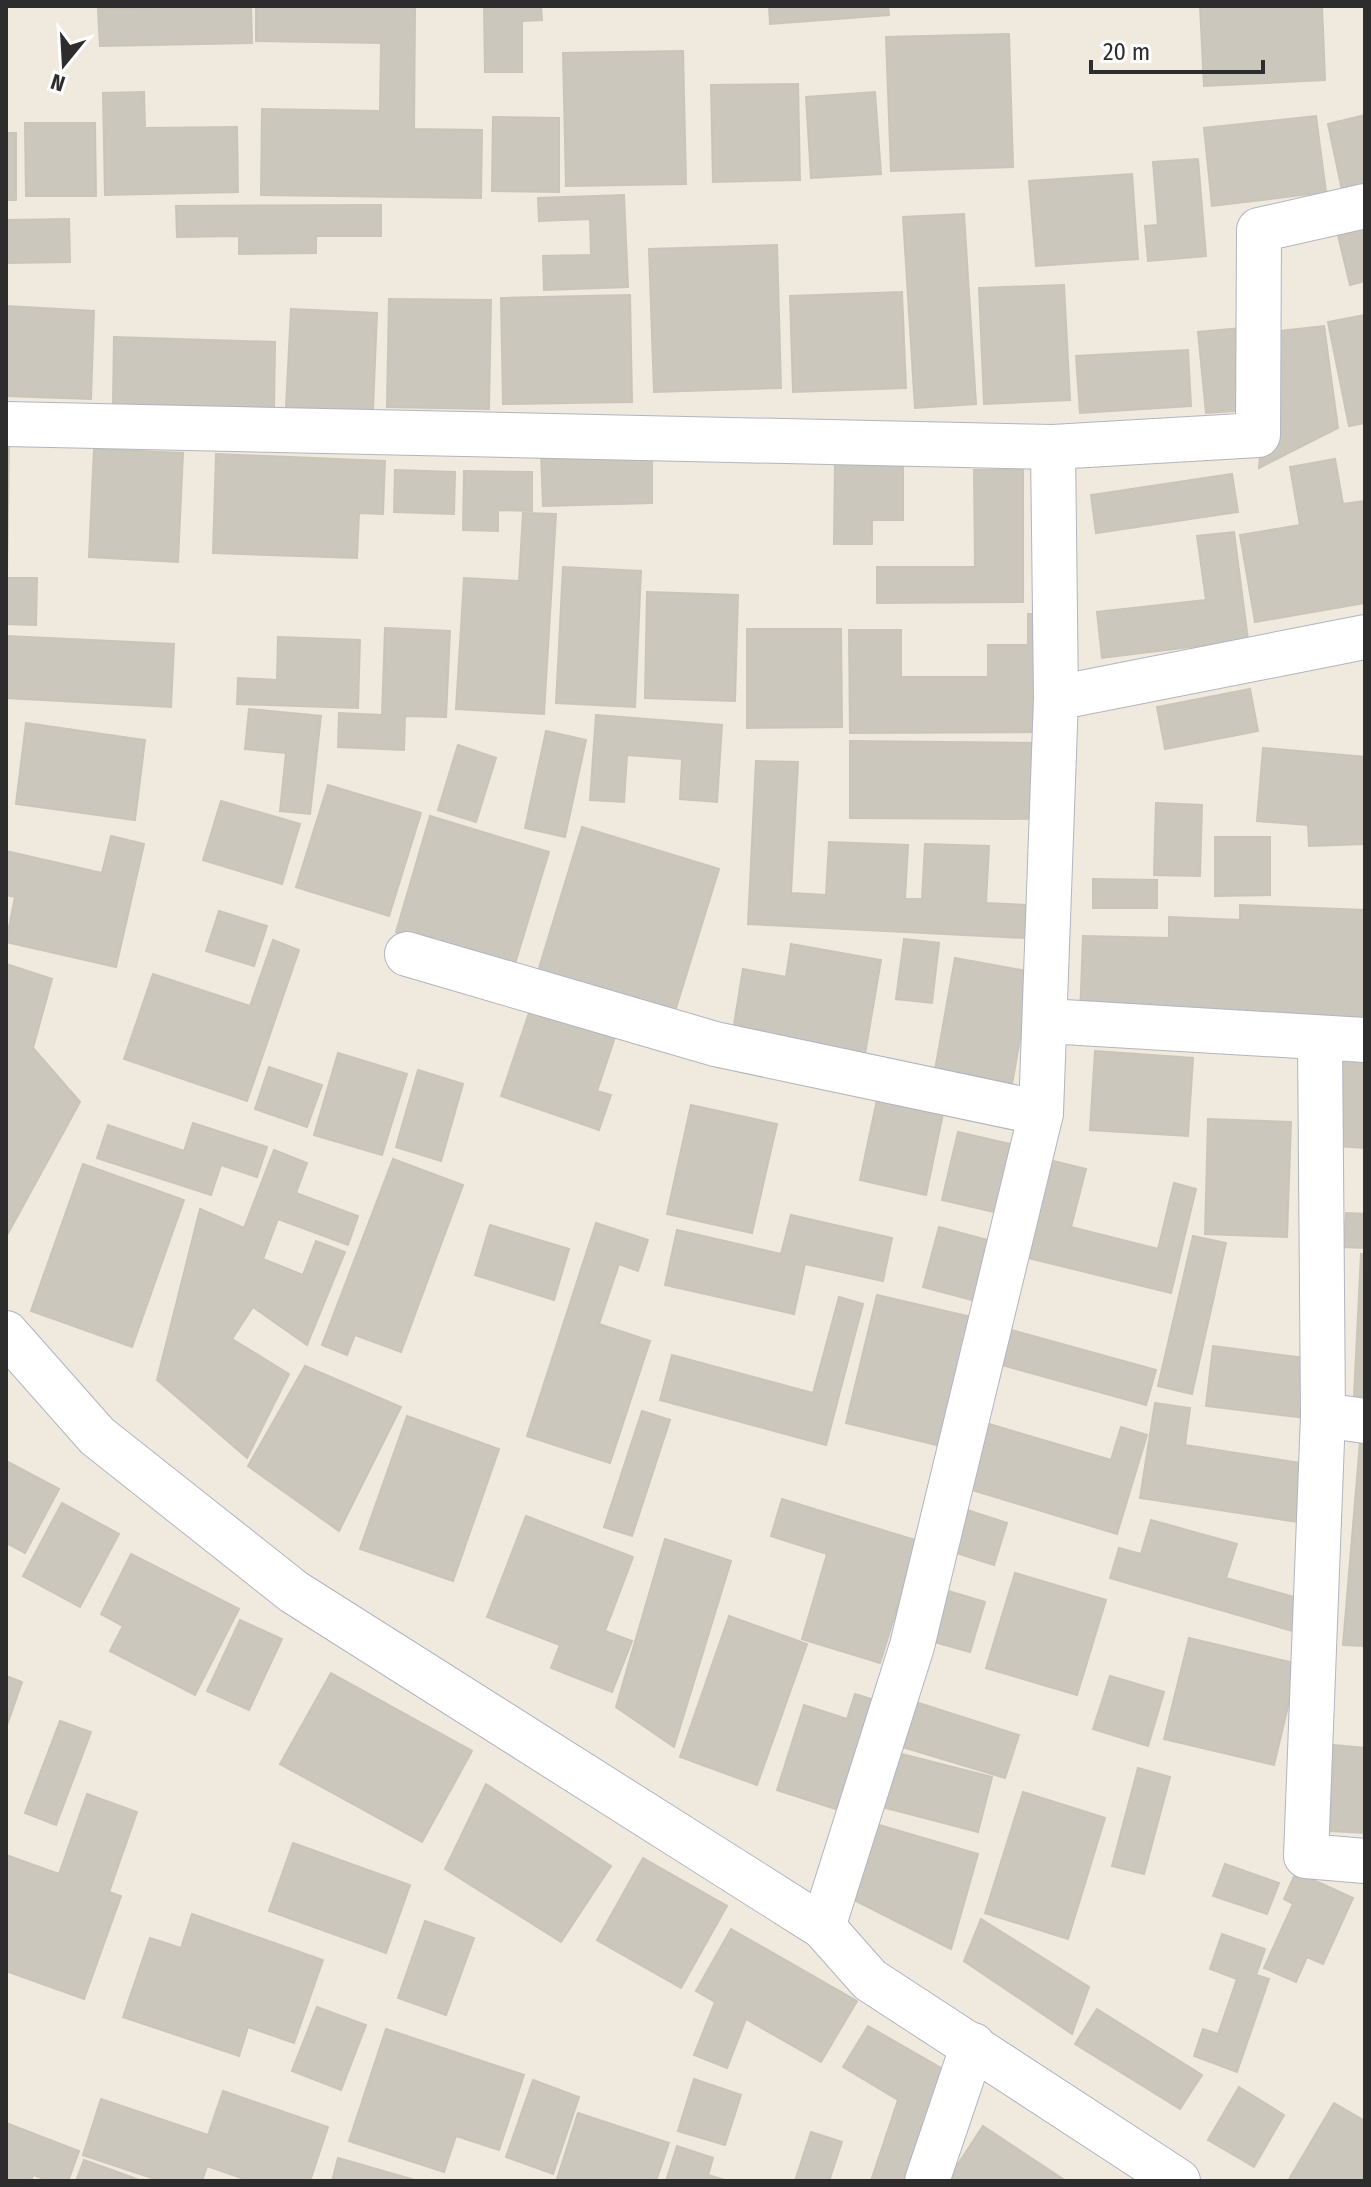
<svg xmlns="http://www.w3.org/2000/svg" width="1371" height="2187" font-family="'Fira Sans Condensed',sans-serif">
  <rect width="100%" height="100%" fill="#efe9de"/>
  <g fill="#cbc7bd" stroke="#cbc5b7" stroke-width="2">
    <path d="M251 6 252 43 100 46 98 9Z"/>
    <path d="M256 6H415L414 129 482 130 481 198 261 195 262 109 380 111 381 43 256 41Z"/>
    <path d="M484 6H541L542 20 522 21V72H485Z"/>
    <path d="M769 6H888L889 15 770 24Z"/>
    <path d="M1200 6H1322L1325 80 1204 86Z"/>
    <path d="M1009 34 1013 167 891 171 886 37Z"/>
    <path d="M683 51 686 184 566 186 563 53Z"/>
    <path d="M798 84 800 180 713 182 711 85Z"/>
    <path d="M144 92 145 128 237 127 238 192 105 195 103 93Z"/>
    <path d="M875 92 881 174 811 178 806 97Z"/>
    <path d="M1365 115V185L1342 190 1328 124Z"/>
    <path d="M1316 116 1326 192 1212 206 1204 128Z"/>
    <path d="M493 117 559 118V192L492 191Z"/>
    <path d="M25 123H95L96 196H26Z"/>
    <rect x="6" y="133" width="10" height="67"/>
    <path d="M1198 159 1206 256 1148 261 1145 226 1158 225 1153 162Z"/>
    <path d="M1132 174 1138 259 1036 266 1029 181Z"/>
    <path d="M624 195 628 287 544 290 543 256 591 255 590 219 539 221 538 198Z"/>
    <path d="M381 205V236H316V253L239 254V236L177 237 176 206Z"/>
    <path d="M964 214 976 404 915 408 903 217Z"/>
    <path d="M1365 217V281L1350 285 1335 223Z"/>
    <path d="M69 219 70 262 6 263V220Z"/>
    <path d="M777 245 781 388 654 392 649 249Z"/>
    <path d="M1064 285 1070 400 984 404 979 288Z"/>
    <path d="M902 292 906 388 793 392 790 296Z"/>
    <path d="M630 295 632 402 503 404 501 298Z"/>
    <path d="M389 299 491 300 489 409 387 407Z"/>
    <path d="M6 306 94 311 91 399 6 396Z"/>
    <path d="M291 309 377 313 373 410 286 407Z"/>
    <path d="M1365 315V423L1349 426 1328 322Z"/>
    <path d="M1324 326 1338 428 1259 468 1270 332Z"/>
    <path d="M1241 328 1248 410 1206 413 1198 332Z"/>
    <path d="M114 337 275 342 274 409 113 404Z"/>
    <path d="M1188 350 1191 406 1080 413 1076 356Z"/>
    <path d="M6 437H9L7 571H6Z"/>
    <path d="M94 449 183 453 178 562 89 557Z"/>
    <path d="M652 450V503L543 506 541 452Z"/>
    <path d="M216 454 385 461 383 514 359 513 357 558 213 553Z"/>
    <path d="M1335 459 1343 504 1365 501V603L1255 622 1240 535 1300 525 1290 467Z"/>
    <path d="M835 462 903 463V520H872V544H834Z"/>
    <path d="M395 470 455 472 454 514 394 512Z"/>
    <path d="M974 470H1023V602L877 603V567H975Z"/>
    <path d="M464 471 532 472V511L498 510V531L463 530Z"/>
    <path d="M1232 474 1238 512 1096 533 1091 495Z"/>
    <path d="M523 513 556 514 544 714 456 709 464 578 519 581Z"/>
    <path d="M1234 532 1248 640 1102 658 1097 612 1206 600 1197 536Z"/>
    <path d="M563 567 641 571 635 707 556 703Z"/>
    <path d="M6 578H37L36 625 6 624Z"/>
    <path d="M647 592 738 595 735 701 645 698Z"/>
    <path d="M1028 614H1043L1044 732 850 733 849 630H901V677H988V645H1028Z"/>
    <path d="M385 628 450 631 446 717 405 716 404 750 338 747 339 713 382 715Z"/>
    <path d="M747 629H841L842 727 747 728Z"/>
    <path d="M6 636 174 644 171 707 6 698Z"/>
    <path d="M278 637 360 640 358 708 237 704 238 678 277 680Z"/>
    <path d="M1250 689 1258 731 1165 749 1157 707Z"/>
    <path d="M249 709 321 716 310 814 280 811 286 753 245 749Z"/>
    <path d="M596 715 722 725 717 802 680 799 682 759 627 755 624 802 590 800Z"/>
    <path d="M26 723 145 740 135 820 16 804Z"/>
    <path d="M546 731 586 740 565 837 525 828Z"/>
    <path d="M850 741 1042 743V819L850 818Z"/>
    <path d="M458 745 496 758 476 822 438 810Z"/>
    <path d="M1263 748 1365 757V844L1309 846 1308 825 1257 821Z"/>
    <path d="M756 761 798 762 791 893 826 895 829 842 908 845 905 899H922L925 844 989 846 986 903 1046 906 1045 939 748 924Z"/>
    <path d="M328 785 421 813 389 916 296 887Z"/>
    <path d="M221 801 300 824 282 884 203 860Z"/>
    <path d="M1156 803 1202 805 1200 876 1154 875Z"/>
    <path d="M430 816 549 852 514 967 396 932Z"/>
    <path d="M582 827 719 869 672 1021 536 978Z"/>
    <path d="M111 836 144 844 116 967 6 942 15 897 6 895V851L102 873Z"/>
    <path d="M1215 837H1270V895L1215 896Z"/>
    <path d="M1093 879 1157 880V908H1093Z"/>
    <path d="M1240 905 1365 910V1028L1080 1017 1083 936 1169 938V917L1240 920Z"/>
    <path d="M219 911 267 926 254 966 206 951Z"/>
    <path d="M904 939 939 943 932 1003 896 999Z"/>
    <path d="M273 940 299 950 247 1101 124 1059 153 974 250 1006Z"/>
    <path d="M791 944 881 960 864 1060 732 1037 743 969 786 977Z"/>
    <path d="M955 958 1032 972 1012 1084 935 1070Z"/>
    <path d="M6 964 52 979 33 1048 80 1102 6 1237Z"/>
    <path d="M532 1004 616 1034 597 1091 611 1095 599 1130 501 1096Z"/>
    <path d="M1095 1051 1193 1058 1188 1136 1090 1130Z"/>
    <path d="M338 1053 407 1074 382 1155 314 1135Z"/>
    <path d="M1342 1061 1365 1062V1148L1338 1146Z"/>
    <path d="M269 1067 322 1085 307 1127 255 1109Z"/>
    <path d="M418 1070 463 1084 441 1161 396 1147Z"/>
    <path d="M878 1095 944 1109 926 1195 860 1180Z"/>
    <path d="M691 1105 777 1124 752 1233 667 1214Z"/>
    <path d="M1208 1119 1291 1122 1287 1237 1205 1234Z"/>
    <path d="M193 1123 267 1147 257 1177 221 1165 211 1195 97 1158 108 1125 184 1151Z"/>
    <path d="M958 1132 1019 1146 1003 1214 942 1200Z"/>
    <path d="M274 1150 307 1163 296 1193 358 1216 348 1245 278 1219 263 1259 303 1275 316 1241 345 1252 307 1345 253 1307 232 1339 289 1374 247 1458 157 1380 200 1209 244 1228Z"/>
    <path d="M393 1159 463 1185 401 1352 355 1335 347 1355 322 1345Z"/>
    <path d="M1045 1159 1086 1169 1071 1227 1158 1249 1174 1183 1196 1189 1171 1293 1020 1256Z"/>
    <path d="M83 1164 184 1200 132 1347 31 1311Z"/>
    <path d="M1346 1213 1365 1214V1248L1344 1247Z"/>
    <path d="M791 1215 892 1238 883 1281 805 1264 794 1314 665 1285 677 1230 781 1254Z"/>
    <path d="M596 1223 648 1240 638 1271 619 1264 599 1324 650 1341 610 1463 527 1436Z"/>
    <path d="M490 1225 569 1249 554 1300 475 1275Z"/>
    <path d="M939 1227 1002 1244 987 1304 923 1287Z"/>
    <path d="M1193 1236 1226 1243 1192 1394 1158 1386Z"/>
    <path d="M1361 1254H1365V1397L1354 1396Z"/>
    <path d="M877 1295 980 1319 949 1448 846 1423Z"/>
    <path d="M839 1297 863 1304 826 1445 660 1400 672 1355 813 1393Z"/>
    <path d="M1008 1329 1156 1370 1146 1405 998 1364Z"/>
    <path d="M1213 1346 1313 1359 1305 1418 1206 1406Z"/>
    <path d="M305 1366 401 1407 339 1531 248 1466Z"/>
    <path d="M1155 1403 1190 1408 1185 1445 1314 1465 1305 1523 1140 1498Z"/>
    <path d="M642 1411 670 1420 632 1536 604 1527Z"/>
    <path d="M407 1416 499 1449 453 1581 360 1549Z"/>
    <path d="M989 1424 1111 1460 1121 1427 1147 1435 1117 1534 969 1489Z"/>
    <path d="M1360 1442 1365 1443V1646L1343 1645Z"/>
    <path d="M6 1461 59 1489 25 1553 6 1543Z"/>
    <path d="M782 1499 918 1541 880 1663 802 1639 827 1554 771 1536Z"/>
    <path d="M62 1503 119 1534 80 1607 23 1576Z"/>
    <path d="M961 1508 1007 1523 994 1565 947 1550Z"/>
    <path d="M526 1516 633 1557 605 1631 632 1641 612 1692 551 1668 560 1645 487 1617Z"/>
    <path d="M1151 1520 1237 1544 1226 1578 1312 1602 1303 1634 1110 1578 1119 1548 1141 1554Z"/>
    <path d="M665 1539 731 1561 674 1747 616 1707Z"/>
    <path d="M131 1554 239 1609 195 1695 110 1651 123 1626 101 1614Z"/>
    <path d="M1015 1573 1106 1600 1077 1695 986 1668Z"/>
    <path d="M935 1587 985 1602 970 1652 920 1638Z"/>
    <path d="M729 1616 807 1644 757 1785 680 1757Z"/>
    <path d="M240 1620 282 1639 249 1710 207 1691Z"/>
    <path d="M1189 1638 1298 1664 1274 1765 1164 1739Z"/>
    <path d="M331 1673 472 1751 422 1842 280 1764Z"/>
    <path d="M6 1676 22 1682 6 1728Z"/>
    <path d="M1110 1676 1164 1692 1148 1746 1093 1729Z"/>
    <path d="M855 1694 890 1705 854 1815 777 1790 804 1705 847 1719Z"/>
    <path d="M900 1697 1019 1735 1005 1778 886 1742Z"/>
    <path d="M60 1721 91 1732 56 1825 25 1813Z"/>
    <path d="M1334 1745 1365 1748V1833L1330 1831Z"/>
    <path d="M882 1749 992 1777 978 1832 867 1803Z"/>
    <path d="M1138 1768 1170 1777 1144 1874 1112 1866Z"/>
    <path d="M486 1784 611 1866 561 1942 445 1869Z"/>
    <path d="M1023 1792 1105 1818 1068 1939 985 1913Z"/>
    <path d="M87 1794 137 1812 109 1892 121 1896 84 1999 6 1971V1855L59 1874Z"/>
    <path d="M869 1822 978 1854 951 1949 842 1894Z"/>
    <path d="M293 1843 410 1885 386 1953 269 1911Z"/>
    <path d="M643 1858 727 1906 681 1988 597 1940Z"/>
    <path d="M1225 1864 1279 1883 1267 1914 1213 1896Z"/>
    <path d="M1296 1872 1353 1898 1323 1964 1307 1957 1296 1982 1264 1968 1293 1904 1284 1899Z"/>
    <path d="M192 1914 323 1960 294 2043 248 2027 239 2056 123 2017 150 1938 181 1948Z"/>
    <path d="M981 1919 1089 1987 1072 2034 964 1961Z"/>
    <path d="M425 1921 474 1938 446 2015 398 1998Z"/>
    <path d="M731 1929 857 2001 821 2062 746 2019 727 2068 694 2055 715 2002 696 1991Z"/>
    <path d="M1222 1934 1265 1949 1256 1975 1269 1979 1237 2072 1194 2056 1203 2029 1218 2034 1237 1979 1210 1969Z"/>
    <path d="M317 2007 366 2025 341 2090 292 2071Z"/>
    <path d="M1097 2009 1202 2075 1180 2109 1075 2044Z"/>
    <path d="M868 2026 948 2072 912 2181H871L898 2100 843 2067Z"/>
    <path d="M386 2029 524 2075 499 2150 456 2136 444 2172 349 2141Z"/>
    <path d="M694 2079 741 2095 725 2145 678 2131Z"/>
    <path d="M533 2080 579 2097 553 2174 506 2157Z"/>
    <path d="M1239 2087 1284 2115 1254 2167 1208 2140Z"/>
    <path d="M223 2091 328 2127 310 2181H250L207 2166 202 2181H161L83 2155 101 2099 208 2135Z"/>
    <path d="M1334 2103 1365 2121V2181H1288Z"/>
    <path d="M578 2113 669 2143 656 2181 557 2179Z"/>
    <path d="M6 2123 79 2151 68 2181H50L33 2175 31 2181H6Z"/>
    <path d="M983 2126 1066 2181H947Z"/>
    <path d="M811 2132 842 2142 829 2181H795Z"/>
    <path d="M677 2146 713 2158 708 2175 728 2181H666Z"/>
    <path d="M338 2158 418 2181H332Z"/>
    <path d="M84 2160 142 2181H76Z"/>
  </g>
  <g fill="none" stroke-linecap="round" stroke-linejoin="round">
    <g stroke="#b2b4c1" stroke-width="46">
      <g id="minor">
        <path d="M6 424 1053 447 1258 435 1259 230 1365 206"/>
        <path d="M1056 698 1365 637"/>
        <path d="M407 954 715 1044 1041 1113"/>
        <path d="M1047 1021 1365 1040"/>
        <path d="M1320 1039 1323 1415 1306 1856 1365 1861"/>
        <path d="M6 1333 97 1436 294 1592 823 1927 870 1980 1178 2181"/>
        <path d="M1323 1415 1365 1421"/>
        <path d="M823 1927 912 1646 1041 1113 1056 698 1053 447"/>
        <path d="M927 2181 973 2045"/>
      </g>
    </g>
    <use href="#minor" stroke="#fff" stroke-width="44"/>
  </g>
  <rect width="1371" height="2187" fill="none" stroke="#2d2d2d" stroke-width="16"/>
  <g transform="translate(64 64) rotate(198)" stroke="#ffffff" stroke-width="6" paint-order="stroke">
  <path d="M0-6L14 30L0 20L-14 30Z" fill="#2d2d2d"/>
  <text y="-12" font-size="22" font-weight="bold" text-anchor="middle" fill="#2d2d2d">N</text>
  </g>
  <path d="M1091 60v12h172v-12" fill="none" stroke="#2d2d2d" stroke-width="4"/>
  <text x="1103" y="60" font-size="24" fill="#2d2d2d" stroke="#ffffff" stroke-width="6" paint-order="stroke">20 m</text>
</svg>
